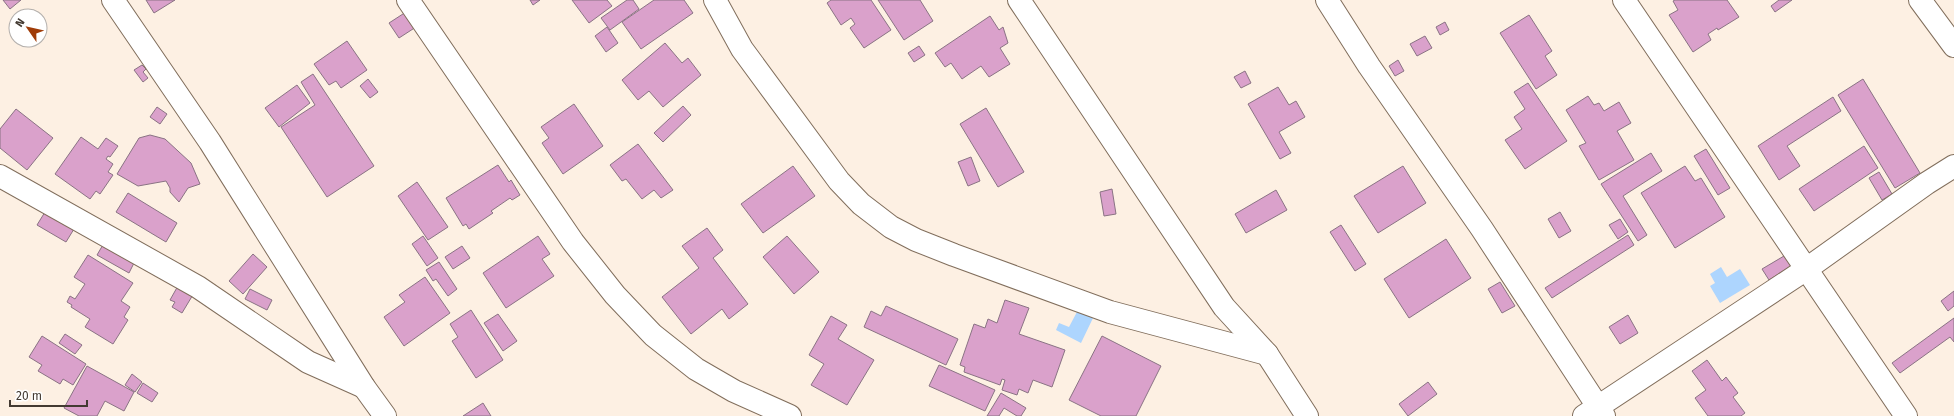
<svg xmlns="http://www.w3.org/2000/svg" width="1954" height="416" font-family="'Fira Sans',sans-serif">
  <rect width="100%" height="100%" fill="#fdf0e3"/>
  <g fill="#add5fe">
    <path d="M1721 267 1727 277 1740 269 1750 285 1720 303 1710 286 1715 283 1710 274Z"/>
    <path d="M1078 310 1093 318 1081 343 1056 330 1059 323 1069 327Z"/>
  </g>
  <g fill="#daa1cb" stroke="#8a7384">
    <path d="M3 0H21L10 9Z"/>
    <path d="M146 0H175L154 13Z"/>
    <path d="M530 0H540L533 5Z"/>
    <path d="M572 0H607L612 6 589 23Z"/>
    <path d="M627 0H633L639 9 610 30 601 18Z"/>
    <path d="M654 0H684L693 13 641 49 622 22Z"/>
    <path d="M831 0H871L891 30 864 48 850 28 855 24 851 18 841 25 827 3Z"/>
    <path d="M878 0H920L933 21 904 40Z"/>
    <path d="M1675 0H1727L1739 17 1718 30 1717 28 1708 34 1711 40 1693 52 1669 15 1678 10 1673 1Z"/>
    <path d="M1779 0H1792L1775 12 1771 6Z"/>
    <path d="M406 12 416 27 399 38 389 23Z"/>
    <path d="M1529 15 1552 51 1545 56 1557 75 1536 89 1500 33Z"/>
    <path d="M990 16 999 30 1003 27 1008 43 1000 48 1010 64 989 77 981 66 962 79 951 63 945 67 935 53Z"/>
    <path d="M1445 22 1449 30 1440 35 1436 27Z"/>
    <path d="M607 27 618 43 606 52 595 36Z"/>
    <path d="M1425 36 1432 48 1417 56 1410 44Z"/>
    <path d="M347 41 367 70 341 88 336 81 329 85 314 64Z"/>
    <path d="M665 43 682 63 688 58 701 75 663 107 649 91 638 100 622 80Z"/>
    <path d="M919 46 925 55 914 62 908 53Z"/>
    <path d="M1398 60 1404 71 1395 76 1389 66Z"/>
    <path d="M142 65 146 69 143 72 148 78 143 82 134 70Z"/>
    <path d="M1245 71 1251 83 1241 88 1234 77Z"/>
    <path d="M313 74 374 166 327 197 281 127 315 105 301 82Z"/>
    <path d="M368 79 378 92 370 98 360 86Z"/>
    <path d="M1863 79 1920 173 1895 188 1838 95Z"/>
    <path d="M1528 83 1567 141 1525 169 1505 140 1522 129 1514 117 1525 109 1514 92Z"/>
    <path d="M297 85 310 103 279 127 265 108Z"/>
    <path d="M1278 87 1289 105 1296 101 1305 117 1279 132 1291 153 1280 159 1248 104Z"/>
    <path d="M1588 96 1594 105 1599 103 1604 111 1619 102 1631 123 1617 131 1634 160 1599 180 1579 146 1586 143 1566 110Z"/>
    <path d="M1833 97 1841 111 1787 146 1800 166 1779 180 1758 146Z"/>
    <path d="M574 104 603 146 563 174 542 143 549 138 541 127Z"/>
    <path d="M683 106 691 115 663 142 654 133Z"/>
    <path d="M157 107 167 114 160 124 150 117Z"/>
    <path d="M986 108 1024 172 998 187 960 124Z"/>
    <path d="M16 109 53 138 27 170 0 148V129Z"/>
    <path d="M150 135 165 139 191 163 200 184 188 188 179 202 170 192V188L166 181 138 186 117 174 139 138Z"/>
    <path d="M81 137 98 149 106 138 118 146 110 157 108 156 106 159 113 164 108 172 113 175 100 194 96 191 90 199 55 174Z"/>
    <path d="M638 144 673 190 661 198 654 190 642 199 626 179 622 181 610 165Z"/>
    <path d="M1864 146 1878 168 1814 211 1799 189Z"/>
    <path d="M1706 149 1730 188 1718 195 1694 156Z"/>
    <path d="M1651 153 1662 171 1623 196 1647 235 1638 241 1601 184Z"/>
    <path d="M971 157 980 181 968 186 958 162Z"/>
    <path d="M498 165 509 182 511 180 520 195 512 200 510 198 491 211 493 213 469 229 466 224 463 226 446 198Z"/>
    <path d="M793 166 815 196 763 233 741 204Z"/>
    <path d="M1403 166 1426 203 1378 233 1354 196Z"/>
    <path d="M1685 166 1695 181 1701 178 1725 217 1675 248 1641 193Z"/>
    <path d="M1879 172 1892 194 1882 200 1869 178Z"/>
    <path d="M417 182 448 227 428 240 398 196Z"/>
    <path d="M1112 189 1116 214 1104 216 1100 192Z"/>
    <path d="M1276 190 1287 210 1246 233 1235 214Z"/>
    <path d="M128 193 177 223 166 242 116 212Z"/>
    <path d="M45 212 74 229 66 242 37 225Z"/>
    <path d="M1560 212 1571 231 1559 238 1548 219Z"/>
    <path d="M1620 219 1628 232 1618 239 1609 225Z"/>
    <path d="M1341 225 1366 264 1355 271 1330 232Z"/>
    <path d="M707 228 723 250 713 258 748 304 729 319 722 309 691 334 662 297 699 268 682 246Z"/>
    <path d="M1628 235 1634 245 1552 298 1545 288Z"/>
    <path d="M423 236 438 258 427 266 412 244Z"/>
    <path d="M538 236 550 254 542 259 554 276 506 308 483 273Z"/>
    <path d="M787 236 819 272 794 294 763 257Z"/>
    <path d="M1446 239 1471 278 1409 318 1384 279Z"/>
    <path d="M104 243 135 261 129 273 97 255Z"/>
    <path d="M462 246 470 258 453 269 445 257Z"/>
    <path d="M253 254 267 267 243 294 229 281Z"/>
    <path d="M88 255 133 283 121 301 130 307 124 317 128 320 113 344 85 327 90 319 71 307 72 305 67 302 70 296 75 299 85 284 74 277Z"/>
    <path d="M1784 256 1791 266 1769 280 1762 269Z"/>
    <path d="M439 262 457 289 448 296 436 279 433 281 426 270Z"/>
    <path d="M425 277 450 313 404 346 384 317 405 302 399 295Z"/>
    <path d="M1500 282 1515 306 1502 313 1488 289Z"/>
    <path d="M179 284 194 293 182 313 172 307 175 302 170 300Z"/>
    <path d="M250 289 272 300 267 310 245 299Z"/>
    <path d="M1954 291V306L1948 311 1941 301Z"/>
    <path d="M1005 300 1029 308 1019 334 1065 350 1052 387 1033 380 1028 393 1019 389 1017 395 1002 390 1005 380 1002 379 1000 385 964 372 965 367 960 365 974 324 985 328 988 319 997 323Z"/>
    <path d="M886 306 958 339 946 365 864 327 871 311 881 316Z"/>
    <path d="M471 310 503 360 476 378 452 341 458 337 450 324Z"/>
    <path d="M498 314 517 341 503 351 484 323Z"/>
    <path d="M1628 315 1638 333 1620 344 1609 327Z"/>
    <path d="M831 316 847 325 838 339 874 360 847 405 811 385 824 364 809 355Z"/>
    <path d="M1954 318V342L1950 337 1900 373 1892 363Z"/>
    <path d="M65 334 82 345 75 354 59 343Z"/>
    <path d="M42 336 86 364 73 385 63 379 60 384 38 371 42 365 29 357Z"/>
    <path d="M1102 336 1161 366 1136 416H1101L1069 400Z"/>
    <path d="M1707 360 1722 381 1726 377 1738 393 1733 397 1745 413 1741 416H1708L1695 398 1706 390 1692 371Z"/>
    <path d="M939 365 995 390 985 411 929 386Z"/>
    <path d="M87 366 134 392 124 411 105 401 97 416H79L64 408Z"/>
    <path d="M132 374 142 382 135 392 125 385Z"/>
    <path d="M1428 382 1437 394 1408 416 1399 404Z"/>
    <path d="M143 383 158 393 152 402 137 393Z"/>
    <path d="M1001 393 1026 408 1021 416H1017L1004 408 999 416H987Z"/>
    <path d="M483 403 491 416H463Z"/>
  </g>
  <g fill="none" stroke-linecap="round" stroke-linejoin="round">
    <g stroke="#816e5c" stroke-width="24">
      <g id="street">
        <path d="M113 0 210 142 364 387 385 416"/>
        <path d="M408 0 573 242 615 295 653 335 696 369 734 391 790 416"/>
        <path d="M715 0 742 49 839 181 861 204 891 227 916 240 954 255 1110 312 1267 354"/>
        <path d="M1019 0 1224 307 1267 354 1307 416"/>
        <path d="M1327 0 1369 66 1482 229 1604 416"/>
        <path d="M1624 0 1906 416"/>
        <path d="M1920 0 1954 46"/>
        <path d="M0 176 198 287 308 362 364 387"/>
        <path d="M1584 416 1805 270 1927 183 1954 166"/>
      </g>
    </g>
    <use href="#street" stroke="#fff" stroke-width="22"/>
  </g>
  <g transform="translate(28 28) rotate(304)"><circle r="19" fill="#ffffff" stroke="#b4b0ad"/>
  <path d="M0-3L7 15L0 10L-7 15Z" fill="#a03c08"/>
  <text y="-6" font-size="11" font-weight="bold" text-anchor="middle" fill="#433a32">N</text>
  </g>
  <path d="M10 400v6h77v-6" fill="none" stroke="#433a32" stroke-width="2"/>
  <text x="16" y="400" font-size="12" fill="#433a32" stroke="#ffffff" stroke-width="3" paint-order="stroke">20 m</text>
</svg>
